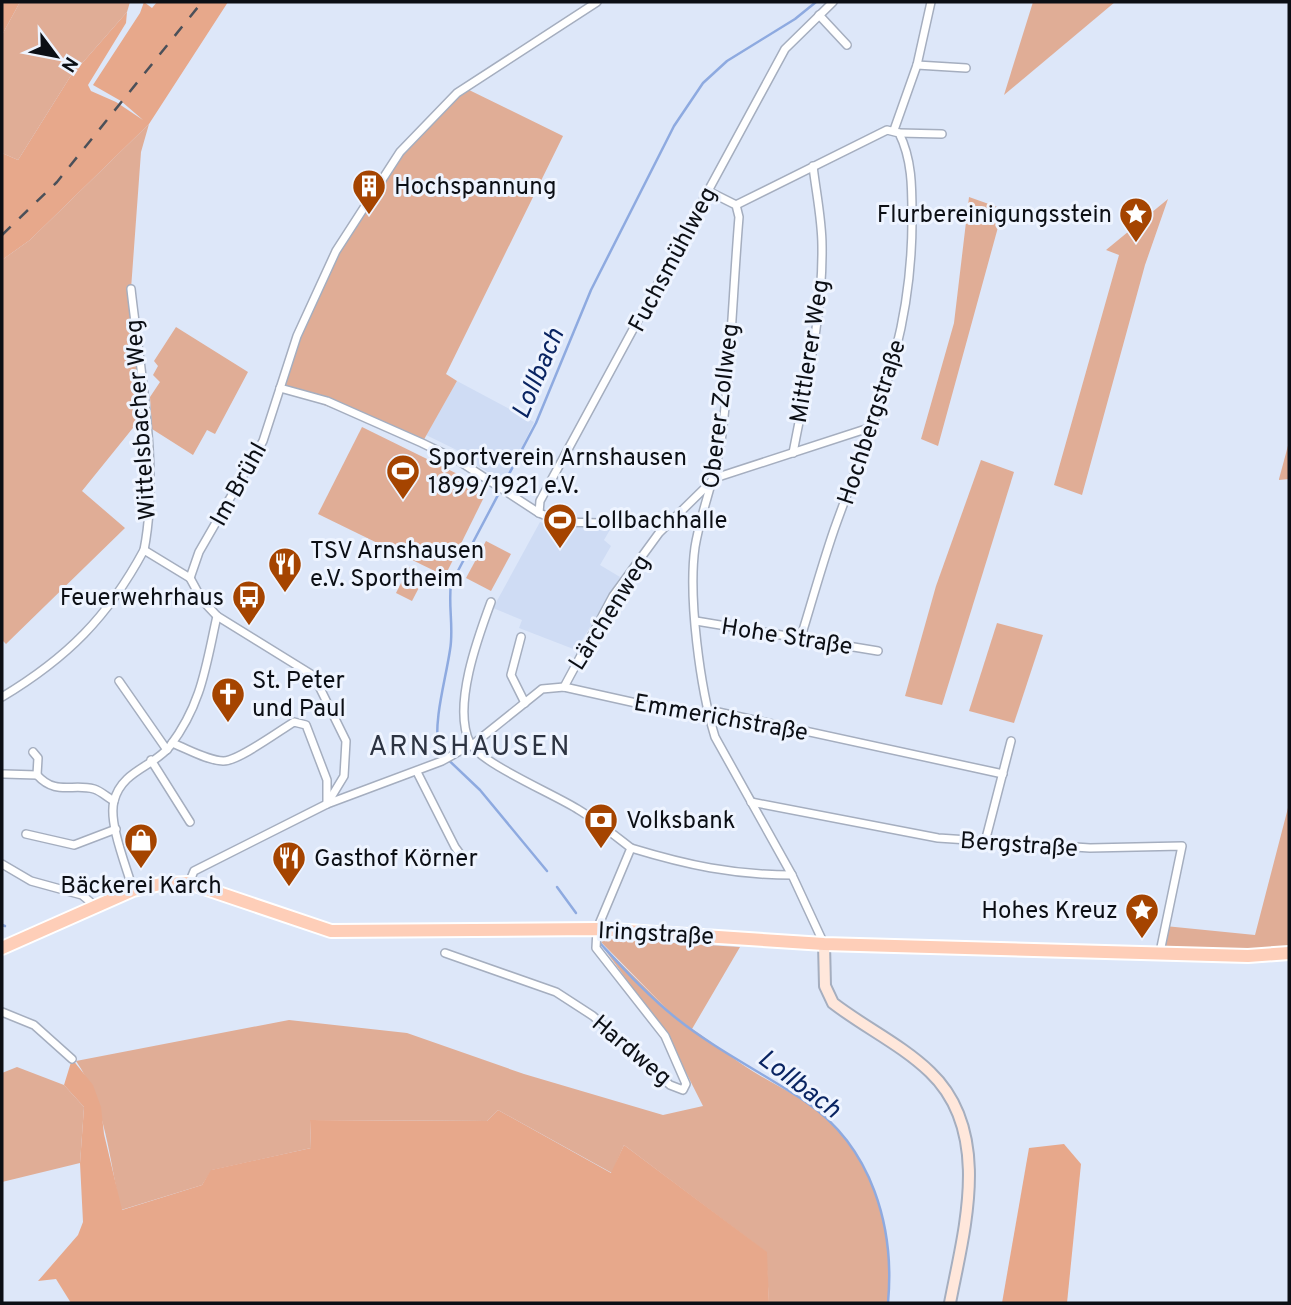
<svg xmlns="http://www.w3.org/2000/svg" width="1291" height="1305" font-family="Overpass,sans-serif">
  <rect width="100%" height="100%" fill="#dde7f9"/>
  <g fill="#cfdcf4">
    <path d="M457 381 534 422 505 482 469 461 471 457 426 435Z"/>
    <path d="M540 522 556 527 611 528 604 540 611 546 600 565 620 577 576 650 519 628 522 620 493 608Z"/>
  </g>
  <g fill="#e0ad96">
    <path d="M20 2H130L127 12 70 77 18 160 2 153V35Z"/>
    <path d="M1033 2H1115L1004 95Z"/>
    <path d="M465 88 563 136 446 374 457 381 422 443 280 388 336 251 400 152Z"/>
    <path d="M149 124 141 152 131 289 145 413 82 491 125 528 6 644 2 640V260L30 240Z"/>
    <path d="M969 197 1003 209 938 446 921 439 954 323Z"/>
    <path d="M1168 199 1145 265 1082 495 1054 485 1119 255 1106 250Z"/>
    <path d="M176 327 248 372 215 434 207 430 193 455 152 429 150 397 160 382 153 375 158 366 154 361Z"/>
    <path d="M362 427 488 489 445 576 318 514Z"/>
    <path d="M1289 442V479L1279 480V479Z"/>
    <path d="M981 460 1014 472 942 705 905 696 936 586Z"/>
    <path d="M486 541 511 554 491 591 466 578Z"/>
    <path d="M409 567 425 576 412 601 396 593Z"/>
    <path d="M997 623 1043 635 1014 723 969 711Z"/>
    <path d="M1289 804V953L1160 952 1165 926 1255 935Z"/>
    <path d="M607 939 740 947 692 1029C713 1043 733 1059 754 1072 775 1085 798 1095 818 1111 875 1158 894 1232 888 1303H769L766 1252 624 1145 612 1173 498 1110 487 1121 310 1120 311 1148 212 1170 202 1185 121 1210C109 1159 106 1105 76 1061L289 1020 407 1033 524 1074 663 1115 703 1106 667 1035 600 943 668 1010 601 942Z"/>
    <path d="M17 1067 64 1085 84 1107 80 1163 2 1182V1073Z"/>
  </g>
  <g fill="#e7a88b">
    <path d="M2 2H20L2 35Z"/>
    <path d="M144 2 152 8 157 2H228L149 124 30 240 2 260V153L18 160 70 77 127 12 126 23 88 85 91 91 116 102 143 120 121 101 93 85 140 13Z"/>
    <path d="M72 1059 93 1085 101 1107 104 1134 122 1210 202 1185 211 1170 311 1148 310 1120 487 1121 498 1110 611 1173 624 1145 767 1252 769 1303H71L56 1279 38 1281 78 1235 83 1222 80 1163 84 1107 64 1085Z"/>
    <path d="M1064 1144 1081 1164 1067 1303H1002L1029 1148Z"/>
  </g>
  <g fill="none" stroke-linecap="round" stroke-linejoin="round">
    <g stroke="#8eaae0" stroke-width="2.5">
      <path d="M547 871 480 790 438 750C434 717 445 683 450 650 454 628 448 606 451 584L536 423 591 290 674 126 703 83 727 61 795 19 816 2"/>
      <path d="M557 887 576 913"/>
      <path d="M2 925 5 926"/>
      <path d="M600 943C624 969 648 996 676 1018 716 1050 763 1073 806 1102 872 1147 895 1227 888 1303"/>
    </g>
    <g stroke="#a5aebf" stroke-width="10">
      <g id="street">
        <path d="M819 15 847 45"/>
        <path d="M917 65 966 68"/>
        <path d="M894 130 917 65 931 2"/>
        <path d="M899 133 942 134"/>
        <path d="M708 191 736 205 739 217C733 289 731 362 722 434 717 474 701 510 695 547 688 597 700 688 715 737L792 875 824 944"/>
        <path d="M736 205 887 130 899 133C912 159 912 187 912 216 913 339 874 418 834 530 822 565 812 601 801 637"/>
        <path d="M131 289C140 371 160 469 144 550"/>
        <path d="M280 388 327 401 422 443 459 461 539 513 562 522 637 524"/>
        <path d="M793 453C806 384 823 316 822 246 822 220 816 192 813 166"/>
        <path d="M539 513 540 501 785 49 833 2"/>
        <path d="M190 578 199 552 263 441 297 336 336 251 400 152 457 93 597 2"/>
        <path d="M696 621 878 651"/>
        <path d="M521 637 511 675 525 703"/>
        <path d="M119 681 167 750"/>
        <path d="M564 687 613 596 659 533 715 478 875 426"/>
        <path d="M2 697C67 658 108 617 144 550L190 578 202 600 217 616 314 676 346 741 344 776 327 804 194 871 189 883"/>
        <path d="M172 743C188 749 206 760 223 761 237 762 279 731 294 722L306 725 327 780V804L442 761 476 742 542 689 564 687 699 717 718 712 1003 774"/>
        <path d="M33 752 38 758 37 775"/>
        <path d="M151 760 190 822"/>
        <path d="M417 772 455 847 466 862"/>
        <path d="M4 774 37 775C56 796 72 783 94 789 101 791 108 798 114 801"/>
        <path d="M751 802 938 838 1090 848 1182 846 1160 952"/>
        <path d="M26 834 74 845 116 829"/>
        <path d="M985 842 1011 741"/>
        <path d="M631 848C687 865 733 875 792 875"/>
        <path d="M2 864 31 881 82 895 94 905"/>
        <path d="M133 890C127 868 108 823 114 801 122 770 154 767 170 746 202 704 206 665 217 616"/>
        <path d="M445 953 556 992 593 1016 670 1085 683 1090 686 1084 665 1036 596 948 597 929 631 848C614 835 597 821 579 810 556 795 480 763 470 743 452 707 478 637 491 602"/>
        <path d="M2 1012 34 1025 72 1059"/>
      </g>
    </g>
    <g stroke="#a5aebf" stroke-width="14">
      <path id="secondary" d="M824 944 825 986 833 1003C864 1027 902 1045 930 1072 993 1132 964 1230 950 1303"/>
    </g>
    <g stroke="#fff" stroke-width="16">
      <path id="primary" d="M2 948 133 890 161 884 189 883 331 931 597 929 824 944 1248 956 1289 953"/>
    </g>
    <use href="#street" stroke="#fff" stroke-width="7"/>
    <use href="#secondary" stroke="#ffe7db" stroke-width="10"/>
    <use href="#primary" stroke="#feceb8" stroke-width="12"/>
    <path stroke="#4b5059" stroke-width="2.5" stroke-dasharray="12 12" stroke-linecap="butt" d="M2 235 57 182 202 2"/>
  </g>
  <defs>
    <g id="building-pin" transform="scale(1.75)"><path d="M0 17L-7.5 6A9.5 9.5 0 1 1 7.5 6Z" fill="#a54400" stroke="#eef4ff"/><path d="M-4-6H4V6H1V3H-1V6H-4ZM-2.5-4.3h1.7v1.8h-1.7ZM.8-4.3h1.7v1.8H.8ZM-2.5-1h1.7V.8h-1.7ZM.8-1h1.7V.8H.8Z" fill="#fff"/></g>
    <g id="sight-pin" transform="scale(1.75)"><path d="M0 17L-7.5 6A9.5 9.5 0 1 1 7.5 6Z" fill="#a54400" stroke="#eef4ff"/><path d="M0-6L1.8-2.2L6-1.7L2.9 1.2L3.7 5.4L0 3.3L-3.7 5.4L-2.9 1.2L-6-1.7L-1.8-2.2Z" fill="#fff"/></g>
    <g id="stadium-pin" transform="scale(1.75)"><path d="M0 17L-7.5 6A9.5 9.5 0 1 1 7.5 6Z" fill="#a54400" stroke="#eef4ff"/><path d="M0-5a6.5 5 0 1 0 0 10a6.5 5 0 1 0 0-10ZM-3.5-1.8h7v3.6h-7Z" fill="#fff"/></g>
    <g id="restaurant-pin" transform="scale(1.75)"><path d="M0 17L-7.5 6A9.5 9.5 0 1 1 7.5 6Z" fill="#a54400" stroke="#eef4ff"/><path d="M-5-6h1v4h1v-4h1v4h1v-4h1v5L-1.5 .5V6h-2V.5L-5-1ZM5-6V6H3V1.5H1.5Q1.5-4 5-6Z" fill="#fff"/></g>
    <g id="bus-pin" transform="scale(1.75)"><path d="M0 17L-7.5 6A9.5 9.5 0 1 1 7.5 6Z" fill="#a54400" stroke="#eef4ff"/><path d="M-5-6H5V4H4V6H2V4H-2V6H-4V4H-5ZM-3.5-4V0h7V-4ZM-3.5 1.2v1.5H-2V1.2ZM2 1.2v1.5H3.5V1.2Z" fill="#fff"/></g>
    <g id="church-pin" transform="scale(1.75)"><path d="M0 17L-7.5 6A9.5 9.5 0 1 1 7.5 6Z" fill="#a54400" stroke="#eef4ff"/><path d="M-1.2-6h2.4v3.5h3.3v2.4h-3.3V6h-2.4V-.1h-3.3v-2.4h3.3Z" fill="#fff"/></g>
    <g id="bank-pin" transform="scale(1.75)"><path d="M0 17L-7.5 6A9.5 9.5 0 1 1 7.5 6Z" fill="#a54400" stroke="#eef4ff"/><path d="M-6-4H6V4H-6ZM0-2.3a2.3 2.3 0 1 0 0 4.6a2.3 2.3 0 1 0 0-4.6Z" fill="#fff"/></g>
    <g id="shop-pin" transform="scale(1.75)"><path d="M0 17L-7.5 6A9.5 9.5 0 1 1 7.5 6Z" fill="#a54400" stroke="#eef4ff"/><path d="M-5-2.5h2.3a2.7 3.5 0 0 1 5.4 0H5L5.5 6h-11ZM-1.5-2.5h3a1.5 2.3 0 0 0-3 0Z" fill="#fff"/></g>
  </defs>
  <g fill-rule="evenodd">
    <use href="#building-pin" x="369" y="186"/>
    <use href="#sight-pin" x="1136" y="214"/>
    <use href="#stadium-pin" x="403" y="471"/>
    <use href="#stadium-pin" x="560" y="520"/>
    <use href="#restaurant-pin" x="285" y="564"/>
    <use href="#bus-pin" x="249" y="597"/>
    <use href="#church-pin" x="228" y="694"/>
    <use href="#bank-pin" x="601" y="820"/>
    <use href="#shop-pin" x="141" y="840"/>
    <use href="#restaurant-pin" x="289" y="858"/>
    <use href="#sight-pin" x="1142" y="910"/>
  </g>
  <g text-anchor="middle" stroke-width="6" stroke-linejoin="round" paint-order="stroke">
    <g font-size="24" fill="#0c0f15" stroke="#eef4ff" text-anchor="start">
      <text x="394" y="194">Hochspannung</text>
      <text x="1112" y="222" text-anchor="end">Flurbereinigungsstein</text>
      <text x="428" y="465">Sportverein Arnshausen<tspan x="428" dy="28">1899/1921 e.V.</tspan></text>
      <text x="584" y="528">Lollbachhalle</text>
      <text x="310" y="558">TSV Arnshausen<tspan x="310" dy="28">e.V. Sportheim</tspan></text>
      <text x="224" y="605" text-anchor="end">Feuerwehrhaus</text>
      <text x="252" y="688">St. Peter<tspan x="252" dy="28">und Paul</tspan></text>
      <text x="626" y="828">Volksbank</text>
      <text x="314" y="866">Gasthof Körner</text>
      <text x="141" y="893" text-anchor="middle">Bäckerei Karch</text>
      <text x="1118" y="918" text-anchor="end">Hohes Kreuz</text>
    </g>
    <g font-size="24" fill="#0c0f15" stroke="#eef4ff">
      <text transform="translate(672 259) rotate(-62)" y="8">Fuchsmühlweg</text>
      <text transform="translate(809 351) rotate(-81)" y="8">Mittlerer Weg</text>
      <text transform="translate(720 406) rotate(-83)" y="8">Oberer Zollweg</text>
      <text transform="translate(140 420) rotate(-94)" y="8">Wittelsbacher Weg</text>
      <text transform="translate(871 422) rotate(-72)" y="8">Hochbergstraße</text>
      <text transform="translate(238 484) rotate(-61)" y="8">Im Brühl</text>
      <text transform="translate(609 612) rotate(-58)" y="8">Lärchenweg</text>
      <text transform="translate(787 636) rotate(9)" y="8">Hohe Straße</text>
      <text transform="translate(721 717) rotate(10)" y="8">Emmerichstraße</text>
      <text transform="translate(1019 844) rotate(4)" y="8">Bergstraße</text>
      <text transform="translate(656 933) rotate(3)" y="8">Iringstraße</text>
      <text transform="translate(632 1050) rotate(40)" y="8">Hardweg</text>
    </g>
    <g font-size="26" font-style="italic" fill="#092462" stroke="#eef4ff">
      <text transform="translate(537 373) rotate(-67)" y="9">Lollbach</text>
      <text transform="translate(800 1083) rotate(37)" y="9">Lollbach</text>
    </g>
    <g font-size="28" letter-spacing="2" fill="#2d3442" stroke="#eef4ff">
      <text x="470" y="755">ARNSHAUSEN</text>
    </g>
  </g>
  <rect width="1291" height="1305" fill="none" stroke="#0c0f15" stroke-width="7"/>
  <g transform="translate(56 56) rotate(122)" stroke="#eef4ff" stroke-width="5" paint-order="stroke">
  <path d="M0-5L12 26L0 18L-12 26Z" fill="#0c0f15"/>
  <text y="-10" font-size="19" font-weight="bold" text-anchor="middle" fill="#0c0f15">N</text>
  </g>
</svg>
